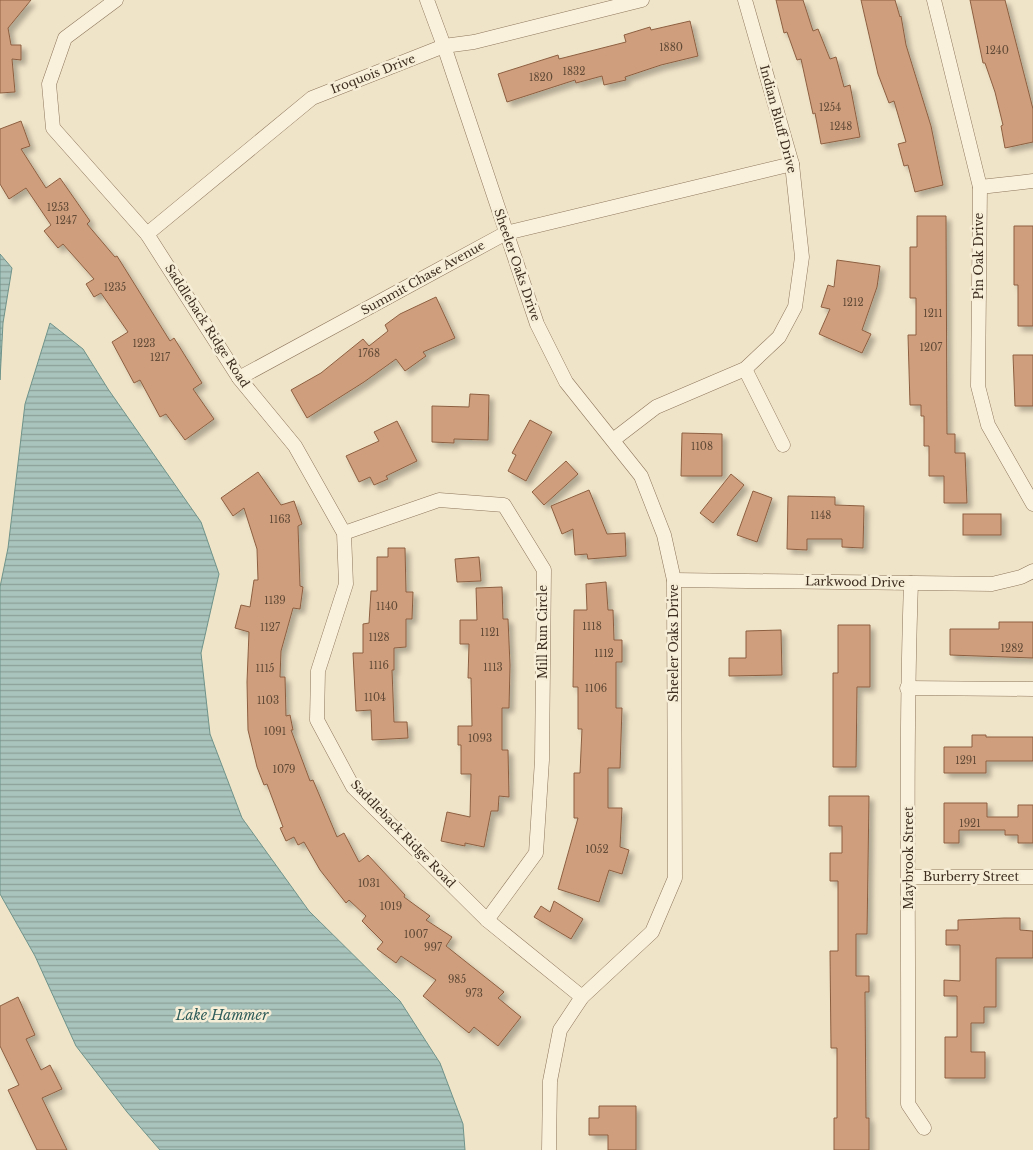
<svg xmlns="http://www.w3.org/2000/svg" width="1033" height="1150" font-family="'Libre Baskerville',serif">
  <defs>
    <pattern id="water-rules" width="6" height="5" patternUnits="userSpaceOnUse" patternTransform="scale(1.25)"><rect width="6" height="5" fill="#a9c4bc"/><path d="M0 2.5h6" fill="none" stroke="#8ba098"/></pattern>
    <filter id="shadow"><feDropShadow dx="4.5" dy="4.5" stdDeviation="2.5" flood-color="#0004"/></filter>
  </defs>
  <rect width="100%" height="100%" fill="#f0e4c8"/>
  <g fill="url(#water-rules)" stroke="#6f938a">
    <path d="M0 254 12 268 3 323 0 380Z"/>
    <path d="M50 323 83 349 108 389 201 522 219 574 201 653 210 734 242 818 309 911 400 1001 440 1063 463 1124 465 1150H160L127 1112 76 1046 35 956 0 894V587L8 548 25 404Z"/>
  </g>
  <g fill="#cf9f7d" stroke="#8d5f41" filter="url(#shadow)">
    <path d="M0 0H31L8 28 11 45H21V60L12 59 15 92 0 93Z"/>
    <path d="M776 0H803L813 31 818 29 830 59 836 57 844 87 850 85 860 137 821 144 815 113 813 114 801 59 797 60 787 32 784 33Z"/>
    <path d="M861 0H895L900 17 901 16 906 45 931 126 943 185 915 192 908 165 904 166 898 144 906 142 894 101 889 103 878 74Z"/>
    <path d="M970 0H1005L1033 109V142L1005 148 1001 126 1003 125 995 92 985 63H983Z"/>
    <path d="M690 21 698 56 661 65 625 77 626 80 604 85 602 76 576 83 575 80 507 102 498 74 558 55 559 59 626 42 624 35 650 27 651 30Z"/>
    <path d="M21 121 30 146 21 149 46 188 60 178 90 221 87 224 115 257 117 256 170 341 174 338 202 383 193 389 214 419 185 440 166 414 160 417 140 380 134 383 112 342 128 332 101 293 94 297 86 284 94 279 63 244 58 248 44 231 51 225 26 188 9 199 0 184V129Z"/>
    <path d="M917 216H946L947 434H955V453H965L967 503H944V476H929V446H924V416H921V405H910L908 335H916V298H910V247H917Z"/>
    <path d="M1014 226H1033V326H1018V285H1014Z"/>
    <path d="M837 260 880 266 877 287 862 330 871 334 862 353 819 334 830 309 821 307 828 285 834 287Z"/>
    <path d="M436 297 455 338 423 352 426 356 405 371 396 359 364 382 307 418 291 390 321 373 363 339 369 346 388 331 385 325 400 314Z"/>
    <path d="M1013 355H1033V406H1015Z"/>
    <path d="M470 394 489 395 488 440 454 439V443L432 442V406L469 407Z"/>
    <path d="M530 420 552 432 526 481 508 471 516 455 512 453Z"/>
    <path d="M397 421 417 461 386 476 388 479 374 485 370 477 359 482 346 456 379 441 374 432Z"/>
    <path d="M682 433 722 434V476H681Z"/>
    <path d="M566 461 578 474 544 505 532 492Z"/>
    <path d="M258 472 281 505 294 501 302 524 298 526 300 586 303 587 300 609 293 608 281 651 280 677H285L286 716 290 715 293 730H291L310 781 313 780 337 837 344 833 359 862 368 855 405 895 404 897 430 916 426 920 452 937 446 946 504 992 498 998 521 1017 498 1046 474 1027 469 1033 423 996 436 980 401 956 396 963 377 949 383 942 362 921 366 916 349 900 346 903 320 870 304 842 298 845 294 837 286 841 280 828 283 827 267 784 264 785 257 767 248 730 247 682 249 632 235 628 241 605 250 607 254 580H258L257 549 244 508 233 516 221 498Z"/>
    <path d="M731 474 744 485 713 523 700 513Z"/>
    <path d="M589 490 607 534 625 533 626 556 588 559 587 554 575 555 573 529 562 534 551 506Z"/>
    <path d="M753 491 772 498 757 542 737 535Z"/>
    <path d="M788 496 835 497V505L864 506 863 548 842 547V539H807V550L787 549Z"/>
    <rect x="963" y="514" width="38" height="21"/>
    <path d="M388 548H405L406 592H413L412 619H406V647L394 648V670H392L394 722H407L408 738 372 740 371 710 356 711 353 653H363V624L369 623 371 591H377V557H388Z"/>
    <path d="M479 557 481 581 457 582 455 559Z"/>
    <path d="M606 582 608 610H613L614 640H622V662H616V708H622L620 768H608V808H622L620 847 629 850 622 874 609 870 599 902 558 889 578 818H574V773H580L582 729H578V687H573L574 610H587L586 584Z"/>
    <path d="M502 587 503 619H508L510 665 509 708H502V750H508L509 797 499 796 498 811H491L484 847 465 843V846L441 841 447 812 470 817 471 774H461V745H458V726H472L471 678H468L469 644H460V620H477L476 588Z"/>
    <path d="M999 622H1033V658L950 655V629H999Z"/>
    <path d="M838 625H870V687H857L856 767H833V673H838Z"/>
    <path d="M781 630 782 675 729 676V658H746V631Z"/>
    <path d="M972 735H986V737H1033V761H986V773H944V747H972Z"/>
    <path d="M829 796H869L867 934H856V976H869V992H865L866 1118H869V1150H834V1118H837V1048H831L830 951H838V881H830V853H842V826H829Z"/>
    <path d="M944 803H987V817H1018V805H1033V843H1018V835H1005V830H959V843H944Z"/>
    <path d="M554 901 583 919 571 939 534 917 541 906 550 912Z"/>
    <path d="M1004 918H1020V930L1033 931V958H996V1007H984V1023H971V1052H985V1078H945V1037H957V996H944V980L960 981V945H946V930H958V920Z"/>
    <path d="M18 997 35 1035 26 1039 41 1070 50 1065 62 1089 42 1098 67 1150H37L8 1090 19 1085 0 1046V1006Z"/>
    <path d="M599 1106H636V1150H608V1135H589V1118H599Z"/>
  </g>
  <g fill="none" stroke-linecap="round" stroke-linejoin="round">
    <g stroke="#8d765c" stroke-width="15">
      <g id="minor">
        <path d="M116 0 65 38 49 84 53 128 147 234 239 378 295 446 344 533 346 584 318 671 317 720 353 787 487 920 582 997"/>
        <path d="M427 0 444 46 537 324 566 382 641 476 664 535 674 580 675 878 652 932 582 997 560 1030 550 1081 549 1150"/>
        <path d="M934 0 980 187 978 386 988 425 1033 504"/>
        <path d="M980 187 1033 181"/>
        <path d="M147 234 312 98 444 46 474 42 642 0"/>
        <path d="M745 369 783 445"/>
        <path d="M239 378 506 233 792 164"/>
        <path d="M613 440 656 407 745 369 779 337 795 307 802 257 792 164 745 0"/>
        <path d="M344 533 439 500 504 505 544 570 542 760 536 853 487 920"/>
        <path d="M674 580 992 584 1021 577 1033 571"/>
        <path d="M911 583C905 756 909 930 908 1104L924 1128"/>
        <path d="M907 688 1033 689"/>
        <path d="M909 877H1033"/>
      </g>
    </g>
    <use href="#minor" stroke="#faf1dc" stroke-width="14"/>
  </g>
  <g text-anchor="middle" stroke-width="5" stroke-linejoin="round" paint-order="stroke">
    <g font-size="10" fill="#624a37">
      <text x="671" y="51">1880</text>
      <text x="997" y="54">1240</text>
      <text x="574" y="75">1832</text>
      <text x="541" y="81">1820</text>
      <text x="830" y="111">1254</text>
      <text x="841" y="130">1248</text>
      <text x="58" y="211">1253</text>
      <text x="66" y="224">1247</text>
      <text x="115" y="291">1235</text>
      <text x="853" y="306">1212</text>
      <text x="933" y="317">1211</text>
      <text x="144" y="347">1223</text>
      <text x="931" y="351">1207</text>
      <text x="369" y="357">1768</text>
      <text x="160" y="361">1217</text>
      <text x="702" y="450">1108</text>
      <text x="821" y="519">1148</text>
      <text x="280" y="523">1163</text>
      <text x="275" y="604">1139</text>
      <text x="387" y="610">1140</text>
      <text x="592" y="630">1118</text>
      <text x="270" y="631">1127</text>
      <text x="490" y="636">1121</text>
      <text x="379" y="641">1128</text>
      <text x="1012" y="652">1282</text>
      <text x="604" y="657">1112</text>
      <text x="379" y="669">1116</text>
      <text x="493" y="671">1113</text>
      <text x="265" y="672">1115</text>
      <text x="596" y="692">1106</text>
      <text x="375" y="701">1104</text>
      <text x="268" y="704">1103</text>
      <text x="275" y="735">1091</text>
      <text x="480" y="742">1093</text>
      <text x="966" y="764">1291</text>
      <text x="284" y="773">1079</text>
      <text x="970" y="827">1921</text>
      <text x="597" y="853">1052</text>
      <text x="369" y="887">1031</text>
      <text x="391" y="910">1019</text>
      <text x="416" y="938">1007</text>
      <text x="433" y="951">997</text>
      <text x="457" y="983">985</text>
      <text x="474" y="997">973</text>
    </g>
    <g font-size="12" fill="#3d2e20" stroke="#f7eed8">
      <text transform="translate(373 74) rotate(-21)" y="4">Iroquois Drive</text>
      <text transform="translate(778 119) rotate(75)" y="4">Indian Bluff Drive</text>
      <text transform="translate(979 256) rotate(-90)" y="4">Pin Oak Drive</text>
      <text transform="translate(517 265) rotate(71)" y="4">Sheeler Oaks Drive</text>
      <text transform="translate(423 278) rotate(-29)" y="4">Summit Chase Avenue</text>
      <text transform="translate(207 326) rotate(57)" y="4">Saddleback Ridge Road</text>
      <text transform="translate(855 582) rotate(1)" y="4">Larkwood Drive</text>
      <text transform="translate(543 632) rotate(-90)" y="4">Mill Run Circle</text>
      <text transform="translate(674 643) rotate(-90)" y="4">Sheeler Oaks Drive</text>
      <text transform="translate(403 834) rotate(46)" y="4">Saddleback Ridge Road</text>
      <text transform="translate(909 858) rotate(-90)" y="4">Maybrook Street</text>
      <text x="971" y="881">Burberry Street</text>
    </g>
    <g font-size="14" font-style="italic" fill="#2f5d5a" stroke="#f7eed8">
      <text x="222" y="1020">Lake Hammer</text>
    </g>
  </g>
</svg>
